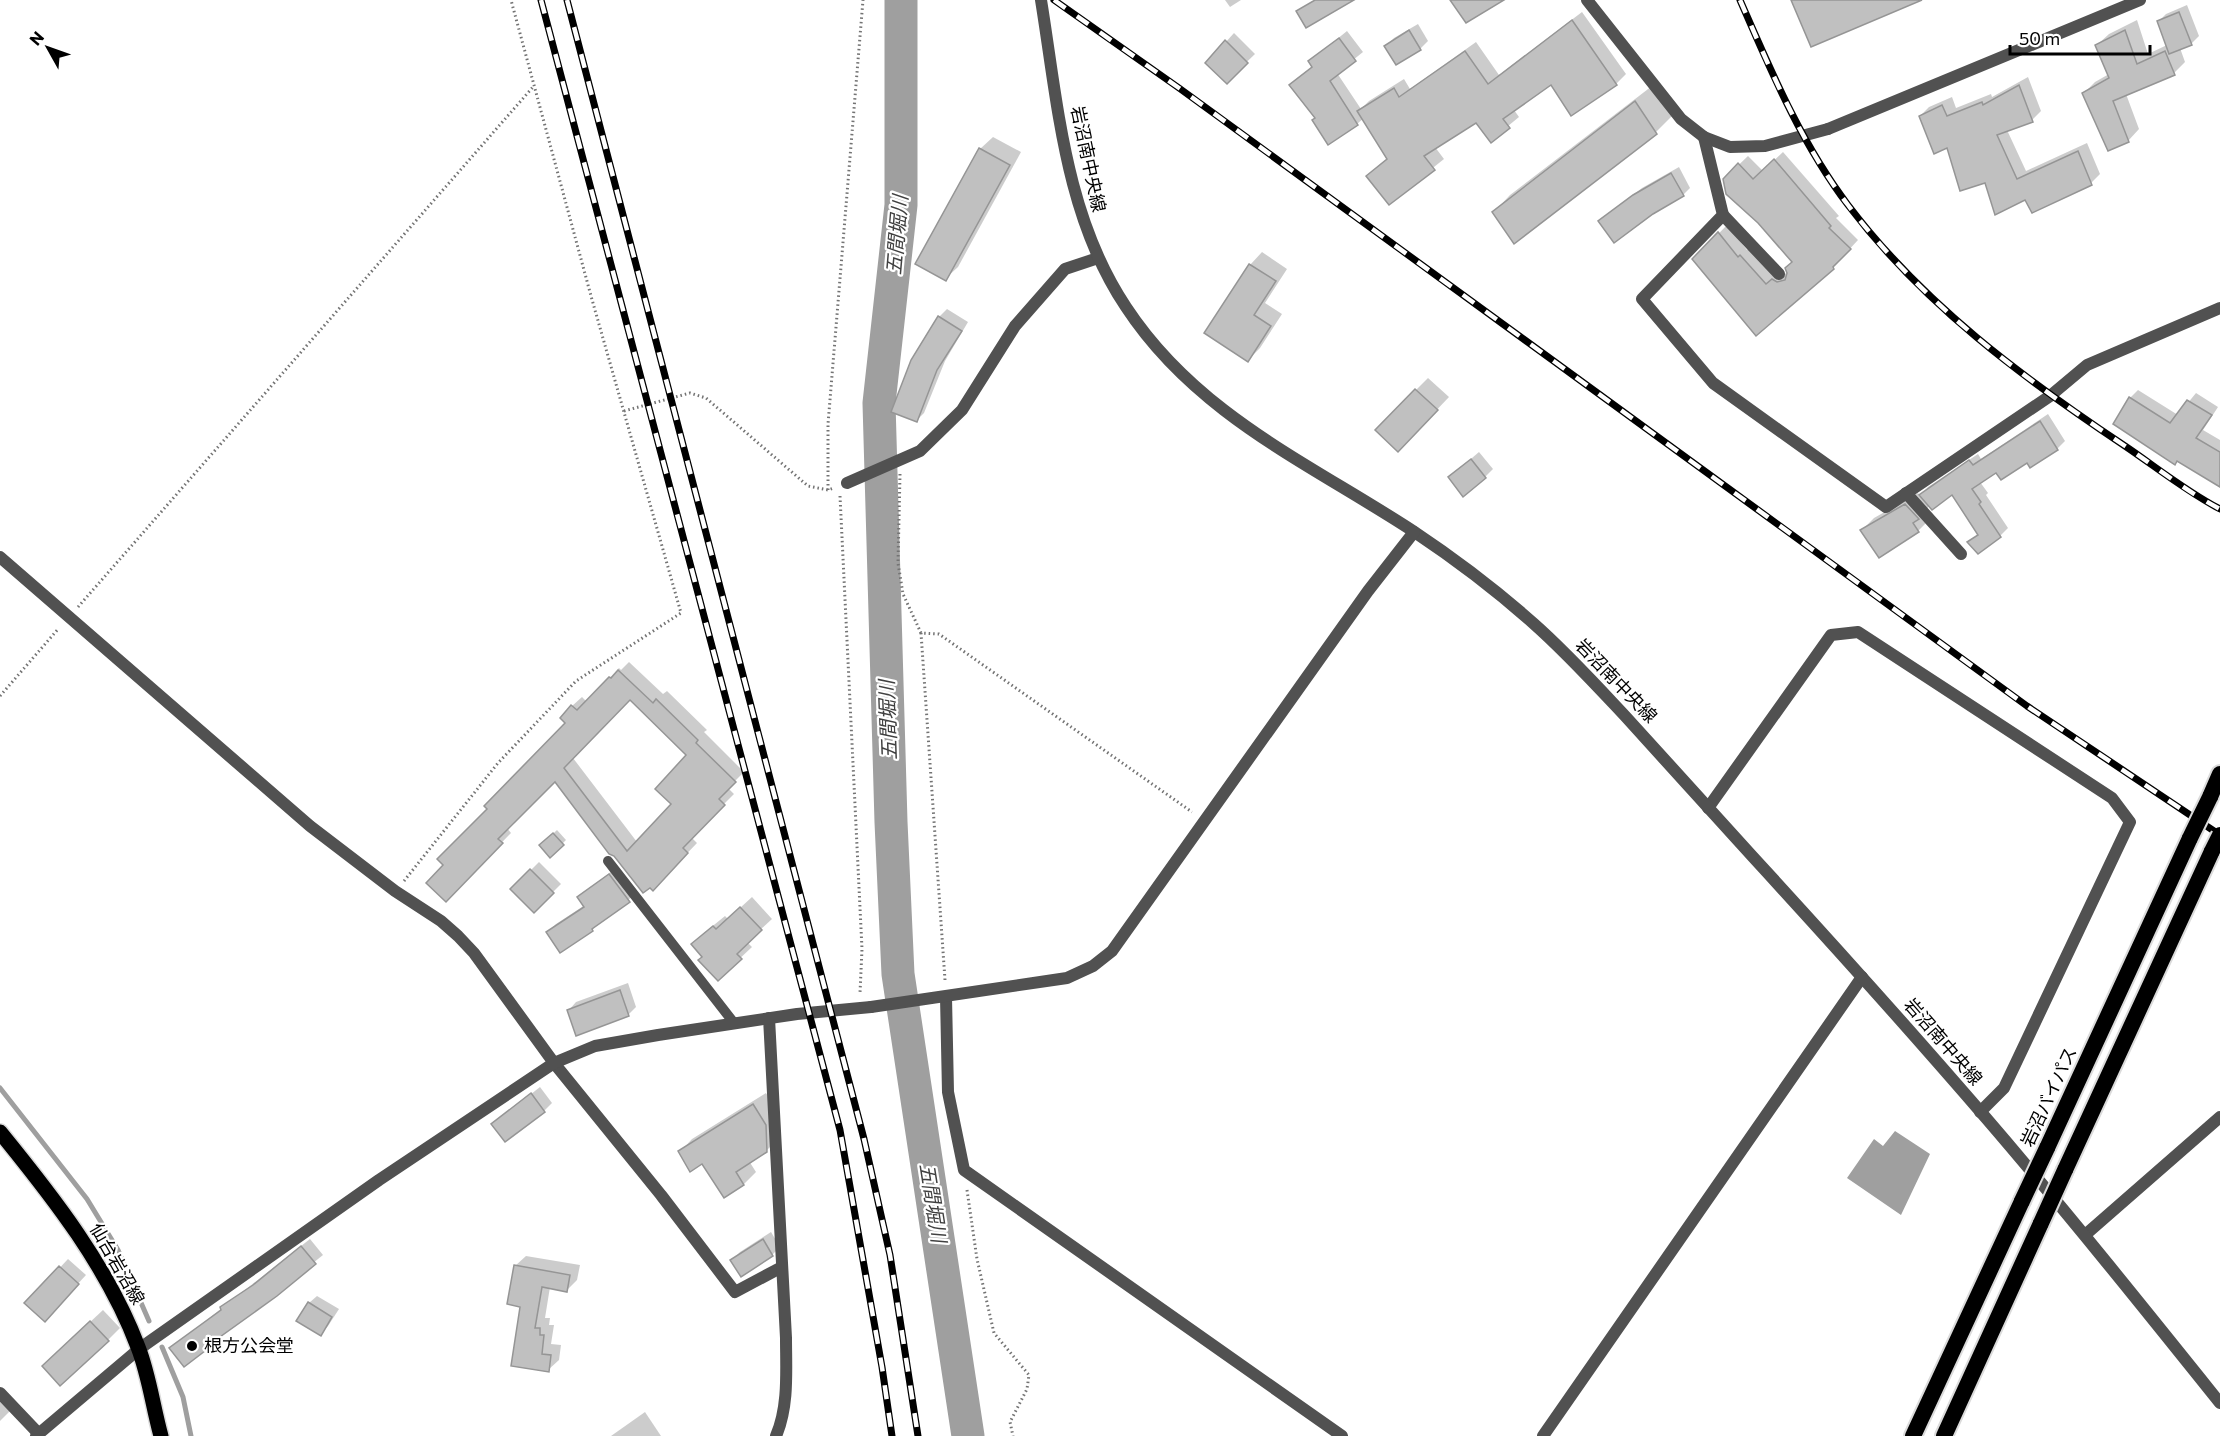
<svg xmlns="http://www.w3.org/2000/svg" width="2220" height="1436" font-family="Commissioner,'Noto Sans JP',sans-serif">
  <rect width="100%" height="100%" fill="#fff"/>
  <path fill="#9f9f9f" d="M1895 1131 1930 1154 1901 1215 1847 1178 1874 1139 1883 1146Z"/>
  <g fill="#0003" fill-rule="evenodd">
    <path d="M1225 0H1241L1230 7Z"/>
    <path d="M2187 5 2199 36 2191 44 2180 48 2185 62 2174 73 2126 94 2139 129 2128 141 2084 93 2095 82 2109 74 2097 45 2109 34 2137 20 2148 54 2167 45 2158 22 2166 14Z"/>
    <path d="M1582 12 1626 74 1616 84 1551 83 1514 110 1519 117 1491 140 1476 121 1435 147 1444 159 1389 203 1368 176 1388 158 1364 118 1357 124 1317 118 1313 66 1310 61 1347 31 1363 52 1337 73 1361 109 1369 101 1404 79 1410 89 1476 42 1499 75Z"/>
    <path d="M1418 24 1428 41 1420 49 1386 46 1394 38Z"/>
    <path d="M1234 33 1255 54 1227 81 1207 63Z"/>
    <path d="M2028 77 2041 111 2032 120 2007 130 2026 171 2087 143 2100 174 2091 183 2026 198 1986 182 1920 116 1929 107 1952 97 1956 108 1991 94 1992 97Z"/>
    <path d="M1652 86 1672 116 1656 132 1494 212 1510 195Z"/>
    <path d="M993 137 1021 152 958 267 945 279 980 149Z"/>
    <path d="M1783 152 1839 216 1836 218 1858 240 1833 267 1756 334 1694 259 1727 225 1747 250 1750 248 1789 276 1793 261 1724 179 1748 156 1763 171Z"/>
    <path d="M1679 167 1690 188 1683 195 1600 221 1642 188Z"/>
    <path d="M1262 252 1287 269 1265 303 1282 314 1260 348 1248 360 1250 265Z"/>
    <path d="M947 309 968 322 945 361 924 413 916 421 939 317Z"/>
    <path d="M1428 378 1449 397 1410 438 1416 390Z"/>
    <path d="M2138 390 2178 415 2196 393 2218 407 2203 430 2220 440V481L2130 398Z"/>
    <path d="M2048 414 2065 441 2057 449 2030 466 2027 461 1996 471 1980 482 1988 493 1986 495 2008 528 2000 536 1969 542 1979 533 1953 493 1930 505 1925 511 1930 519 1918 531 1862 530 1874 518 1918 493 1920 496 1928 487 1978 454 1981 459Z"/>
    <path d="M1479 452 1493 469 1485 477 1458 470Z"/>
    <path d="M629 662 663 694 667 691 707 730 704 732 744 772 728 788 734 794 691 837 697 843 653 889 555 780 507 828 511 833 446 900 445 865 489 809 567 723 572 706 582 697 587 702 619 668 621 670ZM630 698 688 755 673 804 637 842 573 758Z"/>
    <path d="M557 830 566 840 550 856 541 845Z"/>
    <path d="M539 862 561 884 534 911 512 889Z"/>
    <path d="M617 867 637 893 600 921 592 930 561 951 548 932 556 924 585 905 579 897Z"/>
    <path d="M752 897 772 919 747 942 752 947 718 979 704 957V933L725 916 728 919Z"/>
    <path d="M628 983 636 1007 629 1014 577 1034 569 1010 576 1002Z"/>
    <path d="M540 1087 552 1103 544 1111 493 1124Z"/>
    <path d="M766 1093 778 1112 779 1138 766 1151 749 1161 756 1172 744 1184 724 1196 703 1162 680 1152 692 1139Z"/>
    <path d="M771 1232 780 1247 772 1255 742 1275 732 1260 740 1252Z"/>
    <path d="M310 1239 323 1255 213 1343 171 1348Z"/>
    <path d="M526 1256 580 1265 577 1280 567 1290 550 1287 545 1318H550L549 1325H554L551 1344 561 1345 559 1360 548 1370 522 1305 515 1266Z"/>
    <path d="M68 1259 86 1275 52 1312 27 1303Z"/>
    <path d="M317 1296 339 1309 328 1326 320 1334 309 1303Z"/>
    <path d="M103 1310 120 1328 108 1340 56 1354Z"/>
    <path d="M0 1394 13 1408 0 1421Z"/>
    <path d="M645 1412 661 1436H611Z"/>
  </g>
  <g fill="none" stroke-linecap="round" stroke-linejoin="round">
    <g stroke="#9f9f9f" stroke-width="5">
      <path d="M0 1088 87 1199 118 1250 149 1321"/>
      <path d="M162 1347 183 1397 191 1436"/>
    </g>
    <path stroke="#9f9f9f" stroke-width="33" d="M901 0V205L879 403 891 822 898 974 968 1436"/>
  </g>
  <g fill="#c0c0c0" stroke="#959595" stroke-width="1.5" fill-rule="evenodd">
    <path d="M1315 0H1354L1306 28 1296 11Z"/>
    <path d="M1450 0H1504L1466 23Z"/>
    <path d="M1791 0H1922L1811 47Z"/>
    <path d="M2179 12 2192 45 2169 54 2157 21Z"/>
    <path d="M1572 20 1617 85 1571 116 1551 85 1503 119 1510 128 1491 143 1476 123 1424 156 1435 170 1389 205 1366 176 1387 159 1357 111 1394 88 1399 97 1465 51 1488 84Z"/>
    <path d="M1409 30 1421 50 1396 65 1384 46Z"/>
    <path d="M2125 30 2137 64 2165 51 2175 75 2113 101 2129 142 2108 151 2082 93 2109 78 2095 45Z"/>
    <path d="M1339 38 1356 61 1330 81 1358 125 1328 145 1312 120 1315 118 1289 85 1312 67 1308 61Z"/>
    <path d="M1225 40 1248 63 1227 84 1205 63Z"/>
    <path d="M2019 85 2033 122 1997 135 2017 179 2078 151 2092 185 2032 213 2025 200 1995 215 1985 183 1960 191 1947 148 1934 154 1919 116 1942 105 1947 116 1982 102 1983 105Z"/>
    <path d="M1635 101 1657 134 1514 244 1492 212Z"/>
    <path d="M979 148 1010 165 946 281 915 264Z"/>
    <path d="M1774 159 1831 226 1829 228 1851 249 1833 267 1834 269 1756 336 1692 259 1718 232 1738 257 1740 255 1766 284 1772 279 1777 282 1785 280 1787 273 1785 268 1792 262 1758 223 1726 194 1723 179 1738 163 1753 179Z"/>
    <path d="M1671 173 1684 196 1653 214 1614 243 1598 221 1633 195Z"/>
    <path d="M1249 264 1276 281 1254 315 1271 326 1248 362 1204 333Z"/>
    <path d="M938 316 962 331 937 370 917 422 891 412 911 360Z"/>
    <path d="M1415 389 1438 410 1398 452 1375 430Z"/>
    <path d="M2129 397 2170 423 2187 400 2212 415 2196 438 2220 452V487L2177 461 2175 465 2113 424Z"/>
    <path d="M2040 421 2058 450 2030 468 2027 463 2001 480 1996 473 1972 489 1981 502 1979 504 2001 537 1978 554 1967 542 1978 535 1952 495 1932 510 1919 495 1969 460 1973 465Z"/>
    <path d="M1471 459 1486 478 1463 497 1448 477Z"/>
    <path d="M1905 504 1919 519 1913 523 1919 532 1879 558 1860 530Z"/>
    <path d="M618 670 653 703 656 699 698 740 696 743 736 782 719 799 725 805 683 848 688 853 653 891 650 888 643 893 614 856 609 854 555 782 498 839 503 843 446 902 426 883 443 865 437 859 487 809 484 806 565 723 560 718 571 705 577 710 609 677 611 678ZM630 700 686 755 655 789 671 804 627 851 564 768Z"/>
    <path d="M553 833 564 845 550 858 539 845Z"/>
    <path d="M530 869 554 893 534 913 510 889Z"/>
    <path d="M609 874 630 902 592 929 593 931 560 953 546 932 584 907 577 897Z"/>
    <path d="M740 907 762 930 737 954 742 959 718 981 698 960 702 957 691 944 713 926 716 929Z"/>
    <path d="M620 990 629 1016 576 1036 567 1010Z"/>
    <path d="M531 1093 545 1112 505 1142 491 1124Z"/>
    <path d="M753 1104 766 1125 767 1152 736 1172 744 1185 724 1198 702 1164 690 1172 678 1151Z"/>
    <path d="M763 1239 773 1256 741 1277 730 1260Z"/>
    <path d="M301 1246 316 1264 277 1296 213 1342 214 1344 184 1367 169 1348 221 1310 220 1307 253 1285Z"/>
    <path d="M514 1265 570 1275 567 1292 542 1287 535 1328H540V1335H544L542 1354 551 1355 549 1372 511 1366 520 1307 507 1304Z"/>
    <path d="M59 1266 79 1284 45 1322 24 1303Z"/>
    <path d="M308 1302 332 1317 321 1336 296 1321Z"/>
    <path d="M90 1321 109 1341 60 1386 42 1366Z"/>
  </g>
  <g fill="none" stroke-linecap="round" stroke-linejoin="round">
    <g stroke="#dbdbdb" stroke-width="18">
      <path id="primary" d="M0 1132C53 1197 108 1267 138 1347 149 1375 153 1407 161 1436"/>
    </g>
    <g stroke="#dbdbdb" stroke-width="20">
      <g id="trunk">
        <path d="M2210 797 2220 774"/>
        <path d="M2047 1148 2190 838"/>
        <path d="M2065 1170 2212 851"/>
        <path d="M1913 1436 2022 1201"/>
        <path d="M1944 1436 2041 1223"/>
      </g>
    </g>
    <g stroke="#737373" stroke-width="3" stroke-dasharray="1.5 3" stroke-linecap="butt">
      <path d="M624 411 690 393 706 398 808 486 828 490 834 488"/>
      <path d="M900 474 898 563 903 594 921 633"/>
      <path d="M828 490V424L863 0"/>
      <path d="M840 496 862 949 860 993"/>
      <path d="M78 607 533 87"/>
      <path d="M0 696 59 628"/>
      <path d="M404 881 498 763 576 681 681 613 591 296 511 0"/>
      <path d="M945 980 921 633 939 634 1192 812"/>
      <path d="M967 1190 977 1259 994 1333 1029 1375 1027 1389 1010 1422 1013 1436"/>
    </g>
    <path stroke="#515151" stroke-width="10" d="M608 861 734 1023"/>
    <g stroke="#515151" stroke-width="12">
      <path d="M1587 0 1681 119 1704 137 1730 147 1765 146 1828 129"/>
      <path d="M1704 137 1723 215 1642 299 1713 383 1886 507 2050 396 2087 365 2220 308"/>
      <path d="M1723 215 1779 274"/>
      <path d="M847 483 920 451 962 410 1015 326 1065 269 1098 258"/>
      <path d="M1906 493 1961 554"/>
      <path d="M0 557 310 826 395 891 441 921 458 936 474 953 554 1063 661 1195 735 1292 782 1267"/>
      <path d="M1708 808 1831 635 1858 632 2112 798 2130 822 2004 1088 1980 1112"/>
      <path d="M946 997 948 1092 964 1170 1342 1436"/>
      <path d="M769 1018 786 1338C786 1370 789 1406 776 1436"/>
      <path d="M2085 1235 2220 1117"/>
      <path d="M0 1393 38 1433"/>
      <path d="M36 1436 139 1349 379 1180 554 1063 595 1046 658 1035 797 1014 871 1007"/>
      <path d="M1543 1436 1862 977"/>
    </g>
    <g stroke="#515151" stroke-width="12">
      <path d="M1041 0C1058 105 1065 216 1126 307 1197 415 1309 463 1413 531 1455 559 1496 590 1533 623 1566 652 1596 685 1626 717 1669 764 1711 811 1753 857 1832 943 1910 1030 1986 1118 2066 1211 2143 1307 2220 1403"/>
      <path d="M1828 129 2140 0"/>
      <path d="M871 1007 1067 978 1093 966 1112 951 1368 591 1414 532"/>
    </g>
    <use href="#primary" stroke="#000" stroke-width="15"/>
    <use href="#trunk" stroke="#000" stroke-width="16"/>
    <g stroke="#000" stroke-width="7">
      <g id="rail">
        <path d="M541 0 840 1130 882 1367 892 1436"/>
        <path d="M567 0 864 1139 890 1255 918 1436"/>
        <path d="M1054 0 1179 88 2027 706 2220 835"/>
        <path d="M1740 0C1771 71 1801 143 1848 205 1923 304 2023 378 2125 446 2156 467 2187 492 2220 509"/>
      </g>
    </g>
    <use href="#rail" stroke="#fff" stroke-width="4.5" stroke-dasharray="14" stroke-linecap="butt"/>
    <g stroke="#dbdbdb" stroke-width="20" stroke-linecap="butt">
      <g id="trunk-bridge">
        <path d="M2190 838 2210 797"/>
        <path d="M2212 851 2220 835"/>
        <path d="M2022 1201 2047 1148"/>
        <path d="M2041 1223 2065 1170"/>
      </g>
    </g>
    <use href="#trunk-bridge" stroke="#000" stroke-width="16"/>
  </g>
  <circle fill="#000" stroke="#fff" stroke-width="2" cx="192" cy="1346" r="6"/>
  <g text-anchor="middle" stroke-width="4.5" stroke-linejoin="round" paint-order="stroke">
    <g font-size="18" fill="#000" stroke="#fff">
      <text transform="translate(1088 159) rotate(78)" y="6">岩沼南中央線</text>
      <text transform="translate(1616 681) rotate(46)" y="6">岩沼南中央線</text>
      <text transform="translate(1943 1042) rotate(49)" y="6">岩沼南中央線</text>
      <text transform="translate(2049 1097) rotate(-65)" y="6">岩沼バイパス</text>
      <text transform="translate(117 1264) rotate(60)" y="6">仙台岩沼線</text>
    </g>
    <g font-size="18" fill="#000" stroke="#fff" text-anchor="start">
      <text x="204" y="1352">根方公会堂</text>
    </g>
    <g font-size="20" font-style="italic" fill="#404040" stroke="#fff">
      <text transform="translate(897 235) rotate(-85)" y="7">五間堀川</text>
      <text transform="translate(888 720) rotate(-92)" y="7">五間堀川</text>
      <text transform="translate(933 1203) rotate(81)" y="7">五間堀川</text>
    </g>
  </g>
  <g transform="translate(48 48) rotate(310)" stroke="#ffffff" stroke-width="4.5" paint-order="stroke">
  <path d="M0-4.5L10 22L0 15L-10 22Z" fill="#000000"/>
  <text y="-9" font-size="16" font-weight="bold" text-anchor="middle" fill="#000000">N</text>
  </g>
  <path d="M2010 45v9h140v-9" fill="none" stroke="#000000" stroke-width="3"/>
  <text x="2019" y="45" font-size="18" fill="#000000" stroke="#ffffff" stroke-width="4.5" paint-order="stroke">50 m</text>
</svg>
